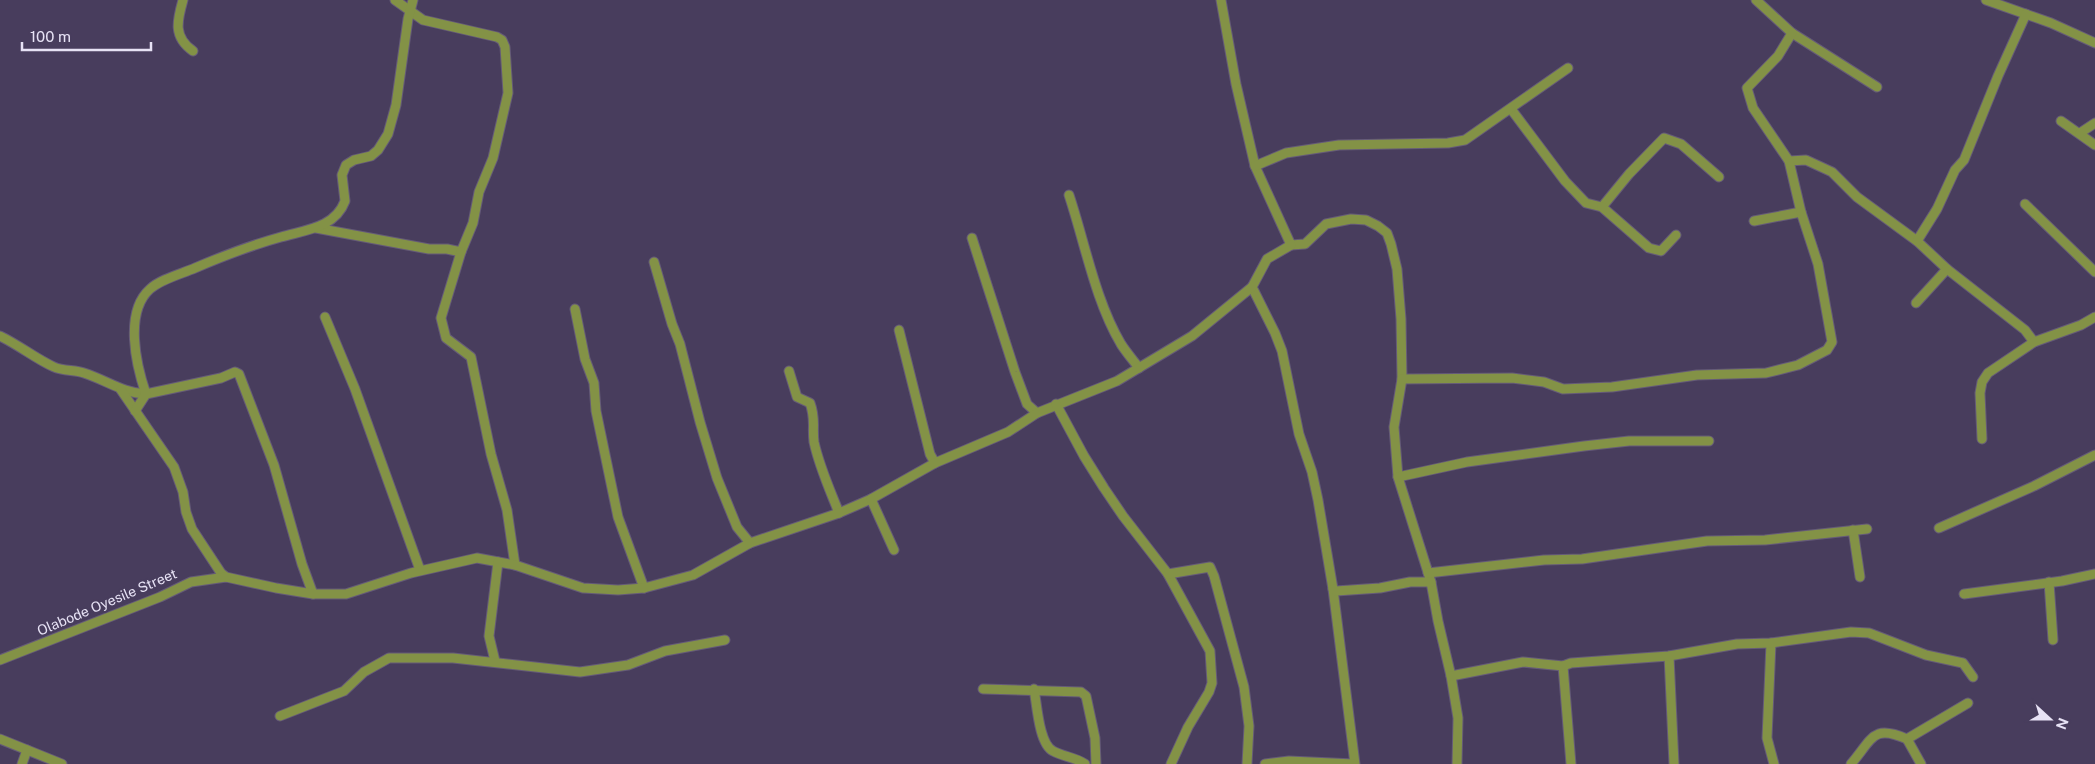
<svg xmlns="http://www.w3.org/2000/svg" width="2095" height="764" font-family="'Public Sans',sans-serif">
  <rect width="100%" height="100%" fill="#483d5d"/>
  <g fill="none" stroke-linecap="round" stroke-linejoin="round">
    <g stroke="#655b78" stroke-width="11">
      <g id="minor">
        <path d="M183 0C177 21 173 37 193 51"/>
        <path d="M1221 0 1236 84 1255 166 1291 245 1305 244 1326 224 1351 219 1366 220 1378 226 1387 233 1391 244 1397 269 1401 319 1402 379 1394 427 1398 477 1431 582 1438 621 1451 676 1458 718 1457 764"/>
        <path d="M1986 0 2051 23 2095 43"/>
        <path d="M1792 33 1877 87"/>
        <path d="M1511 109 1565 181 1586 203 1602 207 1629 174 1664 138 1681 144 1719 177"/>
        <path d="M2061 121 2095 145"/>
        <path d="M2080 133 2095 123"/>
        <path d="M1789 161 1806 160 1832 172 1857 197 1917 241 1947 269 2025 330 2034 342"/>
        <path d="M1255 166 1286 153 1339 145 1448 143 1465 140 1568 68"/>
        <path d="M1069 195C1085 243 1095 300 1121 344 1126 352 1133 360 1139 368"/>
        <path d="M2025 204 2095 272"/>
        <path d="M1602 207 1649 248 1661 251 1676 235"/>
        <path d="M1754 221 1801 212"/>
        <path d="M316 228 429 249H447L461 252 473 223 479 192 493 158 508 93 505 47 502 40 497 37 423 20 395 0"/>
        <path d="M972 238 1015 372 1027 404 1037 413"/>
        <path d="M1917 241 1937 209 1955 170 1964 160 1998 76 2026 14"/>
        <path d="M461 252 441 318 446 338 471 357 491 454 507 510 515 565"/>
        <path d="M654 262 672 324 680 344 700 422 717 478 737 527 750 543"/>
        <path d="M1252 287 1275 333 1282 351 1299 434 1312 472 1318 500 1333 589 1355 764"/>
        <path d="M1916 303 1947 269"/>
        <path d="M575 309 585 359 594 383 596 411 618 517 644 588"/>
        <path d="M325 317 355 389 420 570"/>
        <path d="M899 330 930 454 935 463"/>
        <path d="M0 336C19 345 36 359 54 367 63 371 75 370 84 373 106 380 123 393 146 394L221 378 235 372 239 374 274 465 302 564 313 594"/>
        <path d="M789 371 797 397 810 403C816 419 812 427 814 442 819 466 830 490 839 513"/>
        <path d="M1402 379 1512 378 1544 382 1563 389 1612 387 1697 375 1766 373 1798 365 1827 350 1832 342 1818 264 1801 212 1789 161 1753 108 1747 88 1778 56 1792 33 1756 0"/>
        <path d="M121 390 174 467 183 492 186 512 192 529 221 573 226 577 276 588 313 594H346L411 573 477 558 515 565 583 588 618 590 644 588 693 575 750 543 839 513 871 499 935 463 1008 432 1037 413 1117 381 1192 336 1252 287 1267 259 1291 245"/>
        <path d="M1056 404 1084 456 1104 488 1123 516 1168 574 1210 651 1212 683 1209 692 1188 727 1171 764"/>
        <path d="M135 411 146 394C136 365 124 312 150 289 161 279 181 274 195 268 223 256 252 245 281 237 305 230 335 228 345 201L342 175 346 165 354 160 371 156 378 150 388 134 396 105 408 19 413 0"/>
        <path d="M1982 439 1980 393 1982 382 1988 373 2034 342 2081 325 2095 317"/>
        <path d="M1398 477 1467 462 1584 446 1629 441H1709"/>
        <path d="M871 499 894 550"/>
        <path d="M1939 528 2034 486 2095 455"/>
        <path d="M1853 530 1860 577"/>
        <path d="M1428 573 1544 560 1582 559 1707 541 1765 540 1867 529"/>
        <path d="M1168 574 1210 567 1214 576 1244 687 1249 726 1247 764"/>
        <path d="M2049 582 2053 640"/>
        <path d="M1333 589 1336 591 1380 588 1410 582H1431"/>
        <path d="M1964 594 2062 581 2095 574"/>
        <path d="M1771 643 1767 738 1774 764"/>
        <path d="M1669 656 1674 764"/>
        <path d="M0 660 160 597 191 582 226 577"/>
        <path d="M495 661 489 636 498 562"/>
        <path d="M1563 666 1571 764"/>
        <path d="M1451 676 1523 662 1563 666 1571 663 1669 656 1737 644 1771 643 1851 632 1869 633 1926 655 1963 663 1973 677"/>
        <path d="M983 689 1081 692 1086 696 1095 738 1096 764"/>
        <path d="M1034 689C1037 705 1039 744 1053 751 1064 757 1075 757 1085 764"/>
        <path d="M280 716 344 691 364 672 389 658H453L580 672 628 665 665 651 725 640"/>
        <path d="M0 739 62 764"/>
        <path d="M1907 739 1921 764"/>
        <path d="M22 764 27 750"/>
        <path d="M1265 764 1289 761 1354 764"/>
        <path d="M1851 764C1873 738 1873 724 1907 739L1968 703"/>
      </g>
    </g>
    <use href="#minor" stroke="#839246" stroke-width="9"/>
  </g>
  <g text-anchor="middle" stroke-width="4" stroke-linejoin="round" paint-order="stroke">
    <g font-size="14" fill="#e7e2f5" stroke="#483d5d">
      <text transform="translate(107 602) rotate(-23)" y="5">Olabode Oyesile Street</text>
    </g>
  </g>
  <g transform="translate(2050 719) rotate(111)" stroke="#483d5d" stroke-width="4" paint-order="stroke">
  <path d="M0-4L9 19L0 12L-9 19Z" fill="#e7e2f5"/>
  <text y="-8" font-size="14" font-weight="bold" text-anchor="middle" fill="#e7e2f5">N</text>
  </g>
  <path d="M22 42v8h129v-8" fill="none" stroke="#e7e2f5" stroke-width="2.5"/>
  <text x="30" y="42" font-size="15" fill="#e7e2f5" stroke="#483d5d" stroke-width="4" paint-order="stroke">100 m</text>
</svg>
